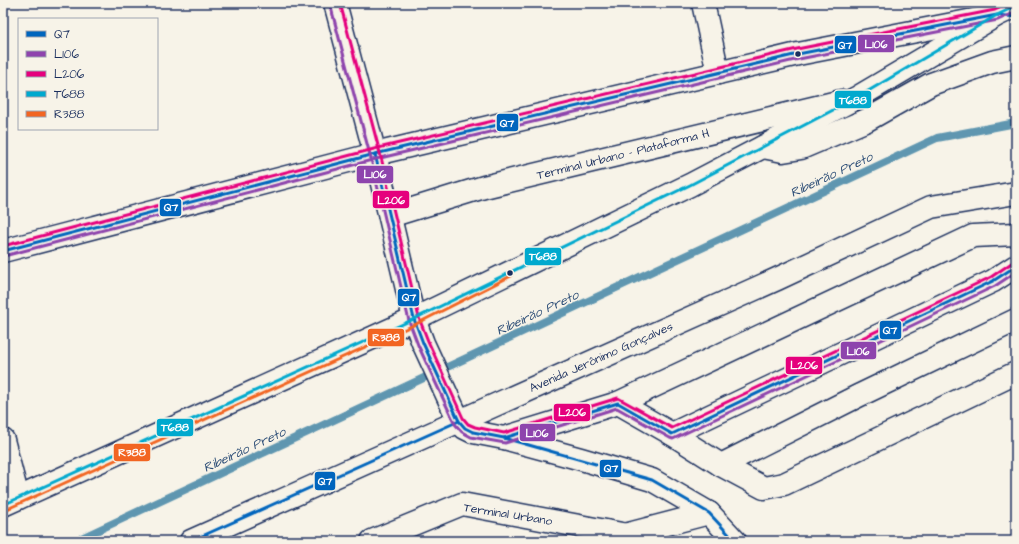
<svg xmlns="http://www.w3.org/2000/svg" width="1019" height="544" font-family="'Architects Daughter',sans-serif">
  <rect width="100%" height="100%" fill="#f7f3e8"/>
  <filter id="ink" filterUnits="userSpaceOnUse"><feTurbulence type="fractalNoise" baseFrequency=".025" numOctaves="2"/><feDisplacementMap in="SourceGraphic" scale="8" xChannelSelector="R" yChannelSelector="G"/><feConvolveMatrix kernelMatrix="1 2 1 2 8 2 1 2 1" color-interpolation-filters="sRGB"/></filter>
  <g filter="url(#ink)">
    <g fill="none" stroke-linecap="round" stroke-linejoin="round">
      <path stroke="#5e96b0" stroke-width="8" d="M75 541 937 138 1016 123"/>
      <g stroke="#1b2f5e" stroke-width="25">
        <g id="minor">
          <path d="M335 3 375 154 414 319 423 343 459 421 465 428 473 432 504 438 581 459 652 480 709 513 735 541"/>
          <path d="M703 3 718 73"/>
          <path d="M390 216 484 187 842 101"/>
          <path d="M3 251 375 154 798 54 994 16"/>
          <path d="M618 403 973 236 1016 234"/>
          <path d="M672 434 721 465 858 396 1016 320"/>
          <path d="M504 438 618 403 672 434 993 281 1016 266"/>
          <path d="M3 440 18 498"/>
          <path d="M721 465 764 488 784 484 1016 373"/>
          <path d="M613 538 709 513"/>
          <path d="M372 541 462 504 627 535"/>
        </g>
      </g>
      <g stroke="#1b2f5e" stroke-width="25">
        <g id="major">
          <path d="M763 147 783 151 801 148 867 120 931 84 992 62 1016 57"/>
          <path d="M3 505 414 319 690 185 858 97 997 15 1016 6"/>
          <path d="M191 541 777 279 931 207 1016 193"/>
        </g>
      </g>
      <use href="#minor" stroke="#f7f3e8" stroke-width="22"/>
      <use href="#major" stroke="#f7f3e8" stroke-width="22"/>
      <g stroke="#f7f3e8" stroke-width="6">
        <g id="bus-1">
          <path d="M375 154 414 319 423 343 459 421 465 428 473 432 504 438 652 480 709 513 735 541"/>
          <path d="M3 251 375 154 798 54 997 15 1016 17"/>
          <path d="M504 438 618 403 672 434 993 281 1016 266"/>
          <path d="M191 541 459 421"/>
        </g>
      </g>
      <g stroke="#f7f3e8" stroke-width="6">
        <g id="bus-2">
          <path d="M330 4 370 155 409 321 418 345 455 424 462 432 471 437 505 443 617 408 670 438 673 439 995 286 1016 272"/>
          <path d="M4 256 376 159 799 59 998 20 1016 12"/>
        </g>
      </g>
      <g stroke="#f7f3e8" stroke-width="6">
        <g id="bus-3">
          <path d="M340 3 380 153 419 318 428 341 463 418 468 424 475 427 504 433 618 398 672 428 991 277 1013 262"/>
          <path d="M3 246 374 149 797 49 995 10 1011 3"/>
        </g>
      </g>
      <g stroke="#f7f3e8" stroke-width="6">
        <path id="bus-4" d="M3 505 414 319 690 185 858 97 997 15 1016 6"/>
      </g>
      <g stroke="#f7f3e8" stroke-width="6">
        <path id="bus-5" d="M5 510 416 324 511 276"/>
      </g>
      <use href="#bus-1" stroke="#0065bd" stroke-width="3"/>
      <use href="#bus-2" stroke="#8e44ad" stroke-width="3"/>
      <use href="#bus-3" stroke="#e5007d" stroke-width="3"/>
      <use href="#bus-4" stroke="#00a9ce" stroke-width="3"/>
      <use href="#bus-5" stroke="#f26522" stroke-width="3"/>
    </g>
  </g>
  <g fill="#1b2f5e" stroke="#f7f3e8" stroke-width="1.5">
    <circle cx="798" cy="54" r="3.5"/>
    <circle cx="510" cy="273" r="3.5"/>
  </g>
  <g text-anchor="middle" stroke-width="3" stroke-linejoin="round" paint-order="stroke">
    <g font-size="12" fill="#1b2f5e" stroke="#f7f3e8">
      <text transform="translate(623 154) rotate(-14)" y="4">Terminal Urbano - Plataforma H</text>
      <text transform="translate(601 357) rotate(-24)" y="4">Avenida Jerônimo Gonçalves</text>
      <text transform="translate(508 514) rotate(9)" y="4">Terminal Urbano</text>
    </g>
    <g font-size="13" font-style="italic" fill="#315179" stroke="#f7f3e8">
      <text transform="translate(831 174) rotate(-25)" y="5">Ribeirão Preto</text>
      <text transform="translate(537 312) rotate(-25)" y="5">Ribeirão Preto</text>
      <text transform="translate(244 449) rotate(-25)" y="5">Ribeirão Preto</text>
    </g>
  </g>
  <g stroke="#f7f3e8" stroke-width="1.5">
    <rect x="857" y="34" width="38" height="19" rx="4" fill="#8e44ad"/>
    <rect x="834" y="35" width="23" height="19" rx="4" fill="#0065bd"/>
    <rect x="834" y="90" width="38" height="19" rx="4" fill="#00a9ce"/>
    <rect x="496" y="113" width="23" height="19" rx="4" fill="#0065bd"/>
    <rect x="356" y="165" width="38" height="19" rx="4" fill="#8e44ad"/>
    <rect x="372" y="190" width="38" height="19" rx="4" fill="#e5007d"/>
    <rect x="159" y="198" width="23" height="19" rx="4" fill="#0065bd"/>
    <rect x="524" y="247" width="38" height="19" rx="4" fill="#00a9ce"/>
    <rect x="397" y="288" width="23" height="19" rx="4" fill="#0065bd"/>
    <rect x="879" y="320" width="23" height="20" rx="4" fill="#0065bd"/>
    <rect x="367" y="328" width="38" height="19" rx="4" fill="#f26522"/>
    <rect x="840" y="341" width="37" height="19" rx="4" fill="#8e44ad"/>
    <rect x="785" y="356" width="38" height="19" rx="4" fill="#e5007d"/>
    <rect x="553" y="403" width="38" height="19" rx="4" fill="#e5007d"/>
    <rect x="156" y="418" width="38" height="19" rx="4" fill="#00a9ce"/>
    <rect x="519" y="423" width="37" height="19" rx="4" fill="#8e44ad"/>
    <rect x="113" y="443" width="38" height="19" rx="4" fill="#f26522"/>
    <rect x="599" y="459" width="23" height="19" rx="4" fill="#0065bd"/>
    <rect x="314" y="471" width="22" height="20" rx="4" fill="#0065bd"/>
  </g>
  <g font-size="11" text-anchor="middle" font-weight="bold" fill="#fff">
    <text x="876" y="48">L106</text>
    <text x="845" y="49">Q7</text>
    <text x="853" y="104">T688</text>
    <text x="507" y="127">Q7</text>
    <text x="375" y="178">L106</text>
    <text x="391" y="204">L206</text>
    <text x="171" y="211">Q7</text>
    <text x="543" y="260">T688</text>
    <text x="409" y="301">Q7</text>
    <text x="890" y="334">Q7</text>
    <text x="386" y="341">R388</text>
    <text x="858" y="355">L106</text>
    <text x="804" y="369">L206</text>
    <text x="572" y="416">L206</text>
    <text x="175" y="431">T688</text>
    <text x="537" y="437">L106</text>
    <text x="132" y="456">R388</text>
    <text x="611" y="472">Q7</text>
    <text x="325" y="485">Q7</text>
  </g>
  <rect width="1019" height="544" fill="none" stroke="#f7f3e8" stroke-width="16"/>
  <rect x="8" y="8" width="1003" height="528" fill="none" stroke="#1b2f5e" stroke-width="1.5" filter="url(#ink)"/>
  <rect x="18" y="18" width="140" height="112" fill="#f7f3e8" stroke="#9fa5b1"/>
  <rect x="26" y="31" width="20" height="6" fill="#0065bd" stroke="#9fa5b1"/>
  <text x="54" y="38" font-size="12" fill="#1b2f5e">Q7</text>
  <rect x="26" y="51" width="20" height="6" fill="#8e44ad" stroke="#9fa5b1"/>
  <text x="54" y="58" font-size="12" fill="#1b2f5e">L106</text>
  <rect x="26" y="71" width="20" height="6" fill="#e5007d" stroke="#9fa5b1"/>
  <text x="54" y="78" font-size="12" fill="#1b2f5e">L206</text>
  <rect x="26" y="91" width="20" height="6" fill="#00a9ce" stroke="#9fa5b1"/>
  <text x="54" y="98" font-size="12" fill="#1b2f5e">T688</text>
  <rect x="26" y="111" width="20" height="6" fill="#f26522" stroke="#9fa5b1"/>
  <text x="54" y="118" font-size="12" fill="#1b2f5e">R388</text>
</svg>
